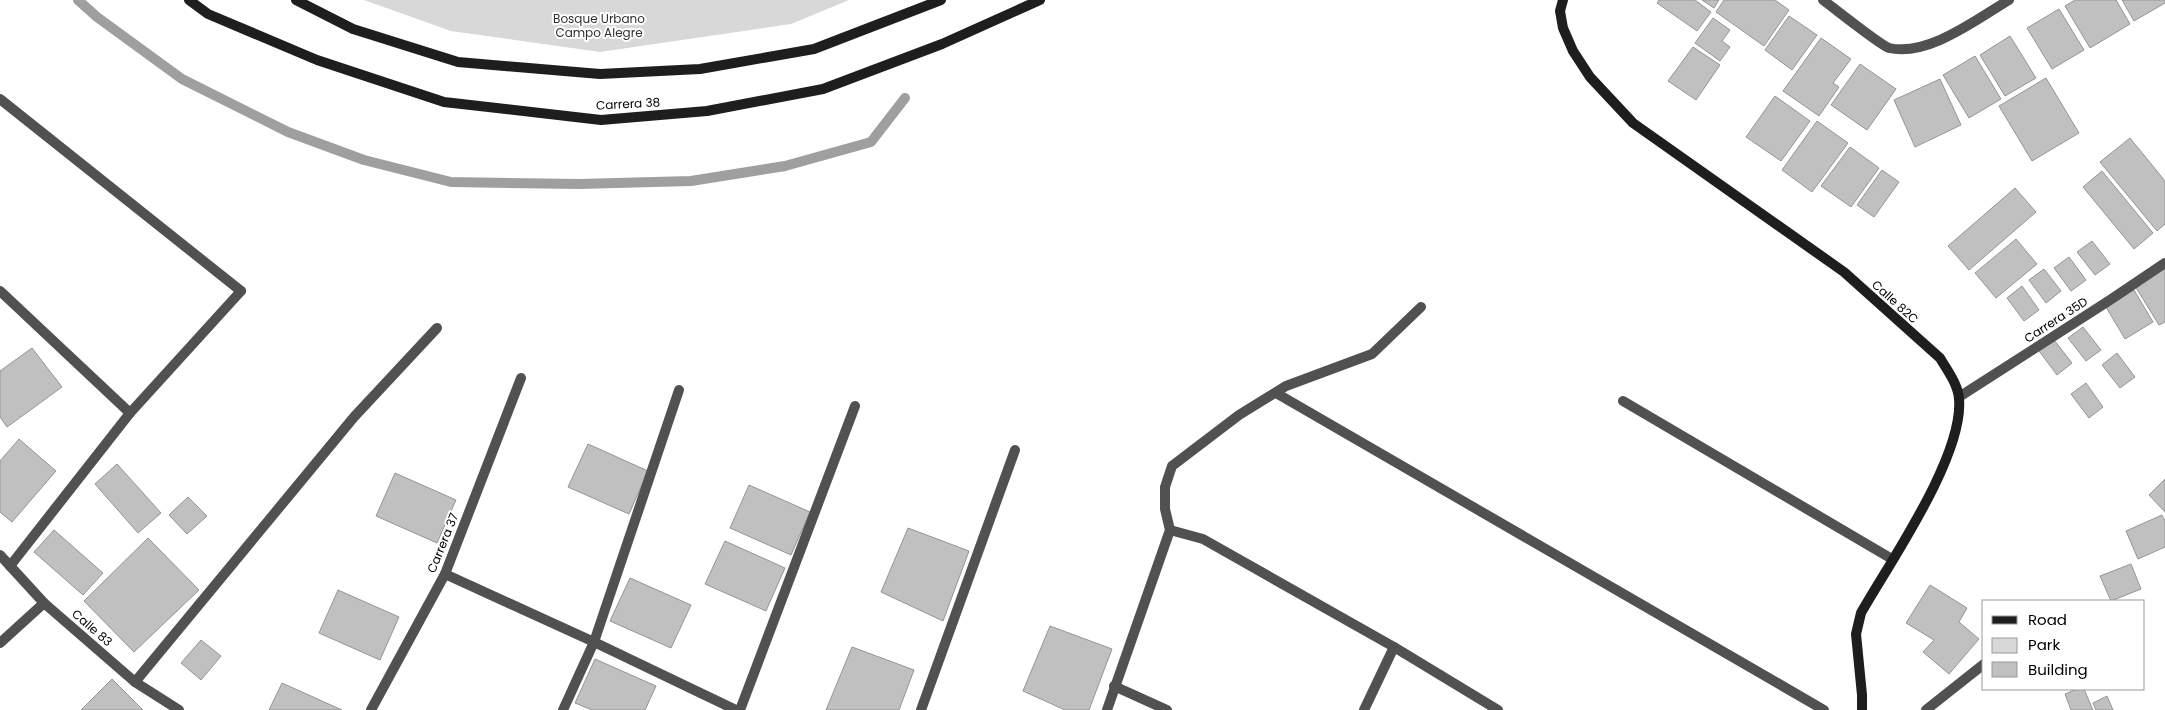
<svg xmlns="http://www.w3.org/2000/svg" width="2165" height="710" font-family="Poppins,sans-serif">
  <rect width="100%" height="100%" fill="#fff"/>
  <path fill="#d8d8d8" d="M364 0H849L791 24 600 52 451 31Z"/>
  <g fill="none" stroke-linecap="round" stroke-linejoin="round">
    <path stroke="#9f9f9f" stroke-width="10" d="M78 0 97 17 182 79 288 132 364 160 451 182 579 184 691 181 785 166 871 142 905 98"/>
  </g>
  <g fill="#c0c0c0" stroke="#959595">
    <path d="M1659 0H1695L1711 12 1697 31 1657 3Z"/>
    <path d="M1702 0H1719L1714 8Z"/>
    <path d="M1724 0H1775L1789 10 1764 46 1716 12Z"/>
    <path d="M2075 0H2116L2130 24 2090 48 2065 6Z"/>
    <path d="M2122 0H2165V3L2134 21Z"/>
    <path d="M2059 9 2084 50 2052 69 2027 28Z"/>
    <path d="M1789 16 1817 35 1792 70 1765 50Z"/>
    <path d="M1713 18 1730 30 1722 41 1730 47 1720 61 1695 43Z"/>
    <path d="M2010 36 2036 78 2005 96 1980 55Z"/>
    <path d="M1821 38 1851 59 1833 83 1839 87 1819 116 1783 91Z"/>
    <path d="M1693 47 1720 65 1696 100 1668 81Z"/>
    <path d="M1975 56 2001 99 1969 118 1943 75Z"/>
    <path d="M1860 64 1896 89 1867 130 1831 105Z"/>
    <path d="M2046 78 2079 133 2032 161 1999 106Z"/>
    <path d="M1940 79 1961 125 1915 147 1894 100Z"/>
    <path d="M1775 96 1810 121 1781 161 1746 137Z"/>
    <path d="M1817 121 1848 143 1812 192 1782 170Z"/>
    <path d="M2130 138 2165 181V224L2157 231 2100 162Z"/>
    <path d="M1850 147 1879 168 1851 207 1821 186Z"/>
    <path d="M1882 170 1899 182 1874 217 1857 205Z"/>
    <path d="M2102 171 2153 233 2134 249 2083 187Z"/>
    <path d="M2015 188 2036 212 1969 270 1948 246Z"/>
    <path d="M2016 239 2037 264 1996 298 1975 273Z"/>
    <path d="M2092 241 2110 264 2095 275 2077 252Z"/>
    <path d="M2069 257 2086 280 2071 291 2054 268Z"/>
    <path d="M2165 268V322L2159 325 2135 286Z"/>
    <path d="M2044 269 2061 291 2046 303 2029 280Z"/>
    <path d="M2022 286 2039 310 2024 321 2007 298Z"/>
    <path d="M2134 290 2153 322 2125 339 2106 307Z"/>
    <path d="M2083 327 2101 350 2086 361 2068 338Z"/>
    <path d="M2054 340 2072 363 2057 375 2039 351Z"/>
    <path d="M32 348 62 387 7 427 0 417V371Z"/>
    <path d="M2117 353 2135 377 2120 388 2102 365Z"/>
    <path d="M2086 383 2103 407 2089 418 2071 394Z"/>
    <path d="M19 439 56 471 12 522 0 512V461Z"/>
    <path d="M588 444 648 471 629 514 568 487Z"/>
    <path d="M117 464 161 513 138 533 95 484Z"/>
    <path d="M395 473 456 500 437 543 376 516Z"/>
    <path d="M2165 479V512L2149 495Z"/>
    <path d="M749 485 810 512 791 555 730 528Z"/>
    <path d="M188 497 207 516 187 534 169 515Z"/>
    <path d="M2162 515 2165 521V547L2138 559 2126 531Z"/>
    <path d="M908 528 969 551 943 621 881 592Z"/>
    <path d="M54 530 103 573 83 595 34 552Z"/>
    <path d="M148 538 199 590 134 652 84 601Z"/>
    <path d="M725 541 785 568 766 611 705 584Z"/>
    <path d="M2131 564 2141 589 2111 601 2100 576Z"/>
    <path d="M630 578 691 605 671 648 610 621Z"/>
    <path d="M1930 585 1967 608 1959 622 1979 639 1949 674 1923 652 1934 640 1906 623Z"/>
    <path d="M338 590 399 617 380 660 319 633Z"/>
    <path d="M1050 626 1112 649 1089 710H1065L1023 691Z"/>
    <path d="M201 640 221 656 201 680 181 663Z"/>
    <path d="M852 647 914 670 899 710H826Z"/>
    <path d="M595 659 656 686 645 710H592L575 703Z"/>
    <path d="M112 679 143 710H81Z"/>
    <path d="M282 683 342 710H269Z"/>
    <path d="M2077 689H2084L2093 710H2071L2065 694Z"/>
    <path d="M2107 696 2113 710H2096L2093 703Z"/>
  </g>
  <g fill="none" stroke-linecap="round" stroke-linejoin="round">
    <g stroke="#515151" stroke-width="10">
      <path d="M0 99 241 291"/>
      <path d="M1276 393 1824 710"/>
      <path d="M1623 401 1892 559"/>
      <path d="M1170 530 1203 539 1394 647 1498 710"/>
      <path d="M135 682 354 417 437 328"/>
      <path d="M1114 686 1167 710"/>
      <path d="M1107 710 1170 530 1165 509V487L1172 466 1239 415 1286 386 1372 354 1421 307"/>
      <path d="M1364 710 1394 647"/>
    </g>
    <g stroke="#515151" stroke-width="10">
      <path d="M1823 0C1834 8 1880 45 1889 48 1928 57 1977 19 2009 0"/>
      <path d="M0 291 130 413"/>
      <path d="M1959 397 2110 300 2165 263"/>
      <path d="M0 555 44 603 135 682 179 710"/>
      <path d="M10 566 130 413 241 291"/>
      <path d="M445 574 594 642 736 710"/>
      <path d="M0 643 44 603"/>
      <path d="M371 710 445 574 521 378"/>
      <path d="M563 710 594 642 679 390"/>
      <path d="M740 710 855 406"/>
      <path d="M921 710 1015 450"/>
      <path d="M1926 710 1984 664"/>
    </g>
    <g stroke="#1e1e1e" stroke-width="10">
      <path d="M189 0 208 14 317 60 444 102 601 120 707 111 823 89 942 44 1040 0"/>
      <path d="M296 0 353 29 458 62 600 74 700 69 814 49 941 0"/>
      <path d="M1563 0 1560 11 1563 28 1573 51 1590 77 1633 123 1844 272 1940 358C1947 370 1958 384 1959 399 1964 456 1890 562 1861 613L1856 634 1862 695V710"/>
    </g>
  </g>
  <g text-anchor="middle" stroke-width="4" stroke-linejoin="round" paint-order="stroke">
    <g font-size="12" fill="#2f2f2f" stroke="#fff">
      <text x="599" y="23">Bosque Urbano<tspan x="599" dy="14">Campo Alegre</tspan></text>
    </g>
    <g font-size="12" fill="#000" stroke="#fff">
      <text transform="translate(628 104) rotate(-3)" y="4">Carrera 38</text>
      <text transform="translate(1895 302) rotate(42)" y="4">Calle 82C</text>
      <text transform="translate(2056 320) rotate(-33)" y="4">Carrera 35D</text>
      <text transform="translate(443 543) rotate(-68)" y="4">Carrera 37</text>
      <text transform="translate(92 628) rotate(41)" y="4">Calle 83</text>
    </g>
  </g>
  <rect x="1982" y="600" width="162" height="90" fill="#ffffff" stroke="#999999"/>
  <rect x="1992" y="616" width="25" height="8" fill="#1e1e1e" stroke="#999999"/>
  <text x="2028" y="625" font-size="15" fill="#000000">Road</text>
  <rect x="1992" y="638" width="25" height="15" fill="#d8d8d8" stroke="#999999"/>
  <text x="2028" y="650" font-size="15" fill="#000000">Park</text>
  <rect x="1992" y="662" width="25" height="15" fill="#c0c0c0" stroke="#999999"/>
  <text x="2028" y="675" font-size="15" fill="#000000">Building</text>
</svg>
